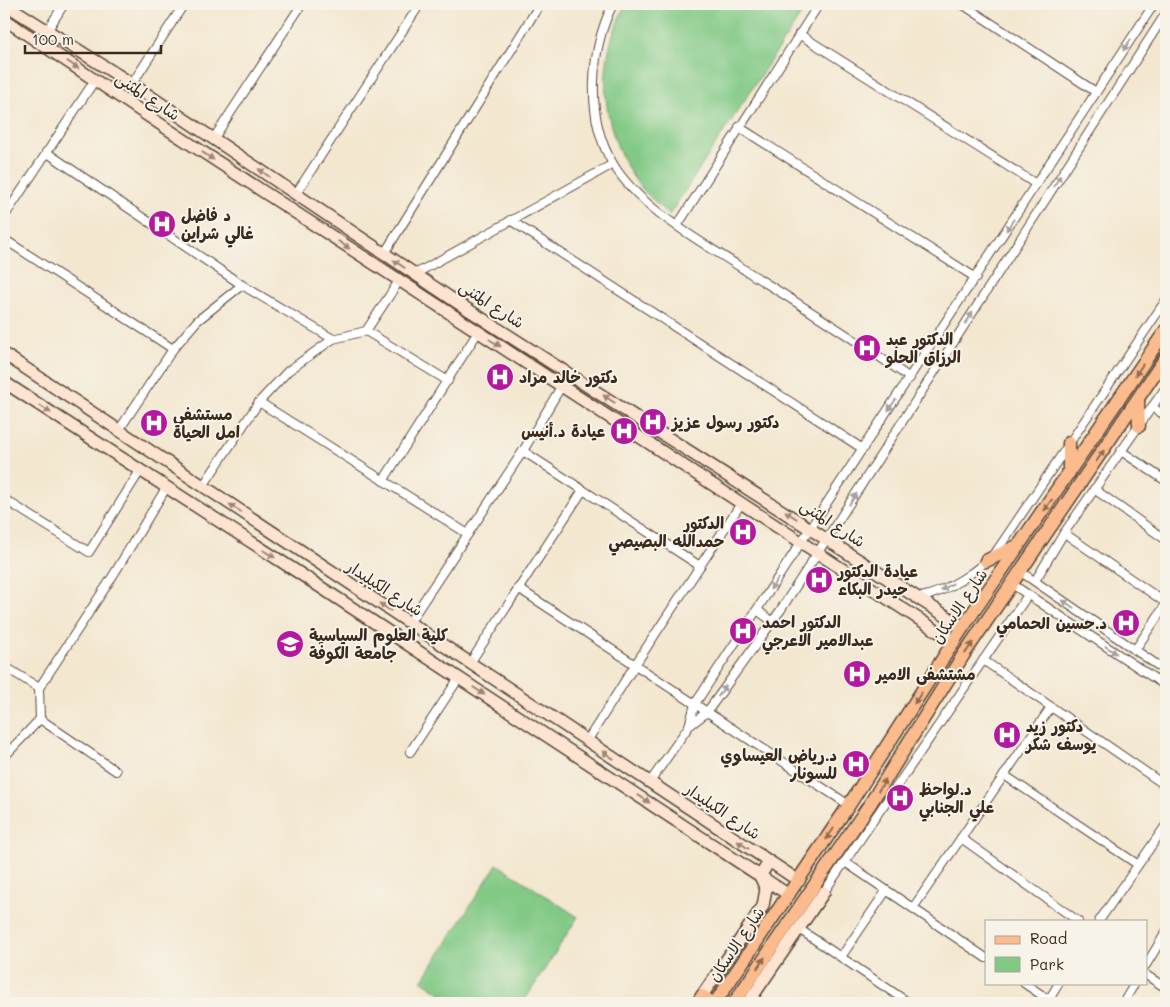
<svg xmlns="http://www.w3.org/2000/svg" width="1170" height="1007" font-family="Mali,'Playpen Sans Arabic',sans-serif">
  <rect width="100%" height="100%" fill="#f7f3e8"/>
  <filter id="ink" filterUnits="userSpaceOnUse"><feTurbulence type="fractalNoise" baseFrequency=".02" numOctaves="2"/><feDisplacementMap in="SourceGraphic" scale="10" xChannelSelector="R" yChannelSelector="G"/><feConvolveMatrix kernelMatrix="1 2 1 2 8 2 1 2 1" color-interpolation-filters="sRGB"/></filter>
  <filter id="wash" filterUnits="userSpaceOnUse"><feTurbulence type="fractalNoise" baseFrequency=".0096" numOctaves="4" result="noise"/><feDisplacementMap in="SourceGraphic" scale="20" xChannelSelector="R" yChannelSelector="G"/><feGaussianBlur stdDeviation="1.12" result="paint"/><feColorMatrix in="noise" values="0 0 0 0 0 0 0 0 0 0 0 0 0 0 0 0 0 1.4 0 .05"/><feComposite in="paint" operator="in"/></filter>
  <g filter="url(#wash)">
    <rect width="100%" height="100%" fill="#f3e7d0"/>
    <g fill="#81c985" stroke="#5e7a52">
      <path d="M626 4H808L669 215C655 202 640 189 630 172 599 119 597 58 626 4Z"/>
      <path d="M497 864 578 917 523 1003H456L422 981Z"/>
    </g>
  </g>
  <g filter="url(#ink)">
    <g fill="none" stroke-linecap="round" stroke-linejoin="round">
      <g stroke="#574639" stroke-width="10">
        <g id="street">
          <path d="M613 4C590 50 585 118 613 164 641 210 701 241 745 270 801 305 856 340 910 378"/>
          <path d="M962 4 1096 92"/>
          <path d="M47 31 64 4"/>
          <path d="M799 34 1036 184"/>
          <path d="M132 84 184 4"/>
          <path d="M739 127 976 278"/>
          <path d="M214 138 302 4"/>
          <path d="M46 152 242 285 333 339"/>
          <path d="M295 195 420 4"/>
          <path d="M4 217 95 80"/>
          <path d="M510 220 863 449"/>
          <path d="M677 226 819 4"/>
          <path d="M4 239 173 349"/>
          <path d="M384 254 540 4"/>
          <path d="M415 274 613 164"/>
          <path d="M366 331 399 281"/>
          <path d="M259 402 468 534"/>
          <path d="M1152 407 1166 416"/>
          <path d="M119 430 173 349 197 321 242 285"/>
          <path d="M523 451 700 566"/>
          <path d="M1121 451 1166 481"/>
          <path d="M383 481 478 332"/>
          <path d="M203 486 259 402 288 371 333 339 366 331 448 381"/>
          <path d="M1094 489 1166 540"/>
          <path d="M4 499 89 552 140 471"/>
          <path d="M1064 533 1166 603"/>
          <path d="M1021 572 1166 671"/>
          <path d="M1035 581 1064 533 1166 387"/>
          <path d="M1012 584 1166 686"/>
          <path d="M518 588 849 805"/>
          <path d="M918 598C947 592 979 571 998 549L1166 300"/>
          <path d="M757 610 772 621"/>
          <path d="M409 623 523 451 562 385"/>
          <path d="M1135 650 1166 604"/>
          <path d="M983 660 1166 786"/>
          <path d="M470 663 583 490"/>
          <path d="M4 666 39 688"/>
          <path d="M40 719 116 771"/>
          <path d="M689 726 695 704 1154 4"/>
          <path d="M587 741 635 665 742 502"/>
          <path d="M410 752 459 678"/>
          <path d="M4 757 40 719 39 688 111 579 166 488"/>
          <path d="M1004 775 1137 864"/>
          <path d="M650 782 689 726 707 712 780 611 1166 13"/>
          <path d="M961 838 1078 921"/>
          <path d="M845 862 986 958"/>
          <path d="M824 892 1028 595"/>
          <path d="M913 908 1051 707"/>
          <path d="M1099 921 1166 825"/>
          <path d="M799 929 909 1003"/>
          <path d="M841 957 886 891"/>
          <path d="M1146 965 1166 932"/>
          <path d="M1146 975 1166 988"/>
          <path d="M1024 983 1049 1000"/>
          <path d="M1047 1003 1059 983"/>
          <path d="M1123 1003 1135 983"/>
        </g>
      </g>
      <g stroke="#574639" stroke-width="14">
        <g id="secondary">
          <path d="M5 4 132 84 458 303 963 627"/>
          <path d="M4 19 172 132 954 642"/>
          <path d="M4 354 799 881"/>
          <path d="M4 382 296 571 789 895"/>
          <path d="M697 1003 763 906 766 889 760 876 769 862"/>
          <path d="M748 1003 824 892"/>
        </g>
      </g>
      <g stroke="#574639" stroke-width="15">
        <g id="primary">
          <path d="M1138 400 1139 426"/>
          <path d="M1069 443V473"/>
          <path d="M986 561 1019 545"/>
          <path d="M702 996 713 1003"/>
          <path d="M715 1003 849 805 963 627 1166 330"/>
          <path d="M734 1003 870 804 964 654 1166 357"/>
        </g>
      </g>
      <use href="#street" stroke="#fff" stroke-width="8"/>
      <use href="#secondary" stroke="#fde4d1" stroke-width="11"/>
      <use href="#primary" stroke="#fbbb8d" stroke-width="12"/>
    </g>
    <defs><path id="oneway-solid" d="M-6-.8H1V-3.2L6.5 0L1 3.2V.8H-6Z" transform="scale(1.25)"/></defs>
    <g fill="#a79f9a">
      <use href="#oneway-solid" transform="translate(1127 45) rotate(123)"/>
      <use href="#oneway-solid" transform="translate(1057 181) rotate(-57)"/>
      <use href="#oneway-solid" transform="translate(1010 225) rotate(123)"/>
      <use href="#oneway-solid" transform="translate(969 318) rotate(-57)"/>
      <use href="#oneway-solid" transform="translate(892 405) rotate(124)"/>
      <use href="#oneway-solid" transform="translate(853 499) rotate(-57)"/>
      <use href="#oneway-solid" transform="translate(774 584) rotate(124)"/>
      <use href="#oneway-solid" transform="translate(947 587) rotate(149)"/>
      <use href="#oneway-solid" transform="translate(1068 604) rotate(-146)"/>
      <use href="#oneway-solid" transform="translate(1111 650) rotate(34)"/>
      <use href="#oneway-solid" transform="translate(722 691) rotate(-54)"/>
    </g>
    <g fill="#9c8778">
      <use href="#oneway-solid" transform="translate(73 65) rotate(34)"/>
      <use href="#oneway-solid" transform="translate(208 156) rotate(33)"/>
      <use href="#oneway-solid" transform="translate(264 173) rotate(-145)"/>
      <use href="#oneway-solid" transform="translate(344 245) rotate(33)"/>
      <use href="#oneway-solid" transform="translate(399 264) rotate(-146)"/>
      <use href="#oneway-solid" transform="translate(495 343) rotate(32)"/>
      <use href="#oneway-solid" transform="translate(609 399) rotate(-147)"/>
      <use href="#oneway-solid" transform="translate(45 409) rotate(33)"/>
      <use href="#oneway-solid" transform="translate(235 508) rotate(-146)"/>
      <use href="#oneway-solid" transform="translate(791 515) rotate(-147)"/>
      <use href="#oneway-solid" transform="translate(269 554) rotate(32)"/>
      <use href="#oneway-solid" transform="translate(385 607) rotate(-147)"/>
      <use href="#oneway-solid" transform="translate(479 691) rotate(33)"/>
      <use href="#oneway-solid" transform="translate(608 755) rotate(-146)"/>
      <use href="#oneway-solid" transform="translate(644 799) rotate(33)"/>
      <use href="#oneway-solid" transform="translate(743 845) rotate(-146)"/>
    </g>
    <g fill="#916b50">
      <use href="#oneway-solid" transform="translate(1139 370) rotate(124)"/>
      <use href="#oneway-solid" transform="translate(1100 456) rotate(-56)"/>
      <use href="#oneway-solid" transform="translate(1048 505) rotate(125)"/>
      <use href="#oneway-solid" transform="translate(969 648) rotate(-55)"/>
      <use href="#oneway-solid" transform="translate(918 698) rotate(123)"/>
      <use href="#oneway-solid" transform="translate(882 785) rotate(-58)"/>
      <use href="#oneway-solid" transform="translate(830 834) rotate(124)"/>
      <use href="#oneway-solid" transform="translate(761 963) rotate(-56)"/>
    </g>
  </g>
  <defs>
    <g id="hospital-disc" transform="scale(1.4375)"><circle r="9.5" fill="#b5179e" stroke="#f7f3e8"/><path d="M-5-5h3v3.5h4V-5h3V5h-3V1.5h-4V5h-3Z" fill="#fff"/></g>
    <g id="university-disc" transform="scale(1.4375)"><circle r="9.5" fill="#b5179e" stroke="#f7f3e8"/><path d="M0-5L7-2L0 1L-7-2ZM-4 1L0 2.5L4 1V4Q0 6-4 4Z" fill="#fff"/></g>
  </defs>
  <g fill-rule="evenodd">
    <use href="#hospital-disc" x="162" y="224"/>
    <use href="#hospital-disc" x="867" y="348"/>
    <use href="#hospital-disc" x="500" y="377"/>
    <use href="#hospital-disc" x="653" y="422"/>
    <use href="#hospital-disc" x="154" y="423"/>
    <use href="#hospital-disc" x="624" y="431"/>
    <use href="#hospital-disc" x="743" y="532"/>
    <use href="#hospital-disc" x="819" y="580"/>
    <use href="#hospital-disc" x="1126" y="623"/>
    <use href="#hospital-disc" x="743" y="631"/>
    <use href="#university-disc" x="290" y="644"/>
    <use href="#hospital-disc" x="857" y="674"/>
    <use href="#hospital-disc" x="1007" y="735"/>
    <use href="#hospital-disc" x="856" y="764"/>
    <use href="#hospital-disc" x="900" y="798"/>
  </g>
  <g text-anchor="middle" stroke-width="4" stroke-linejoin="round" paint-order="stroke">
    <g font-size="16" fill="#3b2a1e" stroke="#f7f3e8">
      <text transform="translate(148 96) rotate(34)" y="6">شارع المثنى</text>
      <text transform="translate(492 304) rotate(33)" y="6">شارع المثنى</text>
      <text transform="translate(833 523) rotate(33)" y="6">شارع المثنى</text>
      <text transform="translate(385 588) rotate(33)" y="6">شارع الكيليدار</text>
      <text transform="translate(959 606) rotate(-56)" y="6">شارع الاسكان</text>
      <text transform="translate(723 811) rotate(34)" y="6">شارع الكيليدار</text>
      <text transform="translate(736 944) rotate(-56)" y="6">شارع الاسكان</text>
    </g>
    <g font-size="16" font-weight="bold" fill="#3b2a1e" stroke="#f7f3e8" text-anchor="start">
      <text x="181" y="221">د فاضل<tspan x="181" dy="18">غالي شراين</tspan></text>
      <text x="886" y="345">الدكتور عبد<tspan x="886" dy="18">الرزاق الحلو</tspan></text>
      <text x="519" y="383">دكتور خالد مراد</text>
      <text x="173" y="420">مستشفى<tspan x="173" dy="18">امل الحياة</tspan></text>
      <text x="672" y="428">دكتور رسول عزيز</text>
      <text x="605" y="437" text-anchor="end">عيادة د.أنيس</text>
      <text x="724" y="529" text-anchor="end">الدكتور<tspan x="724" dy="18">حمدالله البصيصي</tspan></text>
      <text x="838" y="577">عيادة الدكتور<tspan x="838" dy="18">حيدر البكاء</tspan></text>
      <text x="762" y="628">الدكتور احمد<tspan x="762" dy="18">عبدالامير الاعرجي</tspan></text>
      <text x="1107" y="629" text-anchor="end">د.حسين الحمامي</text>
      <text x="309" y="641">كلية العلوم السياسية<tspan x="309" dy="18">جامعة الكوفة</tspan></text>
      <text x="876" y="680">مشتشفى الامير</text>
      <text x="1026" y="732">دكتور زيد<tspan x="1026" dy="18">يوسف شكر</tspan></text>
      <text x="837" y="761" text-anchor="end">د.رياض العيساوي<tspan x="837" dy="18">للسونار</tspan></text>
      <text x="919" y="795">د.لواحظ<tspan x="919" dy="18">علي الجنابي</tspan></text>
    </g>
  </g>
  <rect width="1170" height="1007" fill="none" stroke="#f7f3e8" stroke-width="20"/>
  <rect x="985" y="920" width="162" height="65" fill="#f7f3e8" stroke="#aca397"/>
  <rect x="995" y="936" width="25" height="8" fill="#fbbb8d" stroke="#aca397"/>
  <text x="1030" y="944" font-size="15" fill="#3b2a1e">Road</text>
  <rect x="995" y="957" width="25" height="15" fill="#81c985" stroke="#aca397"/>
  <text x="1030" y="970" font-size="15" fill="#3b2a1e">Park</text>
  <path d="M25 45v8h136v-8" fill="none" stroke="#3b2a1e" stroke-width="2.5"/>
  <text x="32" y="45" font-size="15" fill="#3b2a1e" stroke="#f7f3e8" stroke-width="4" paint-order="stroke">100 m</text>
</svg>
